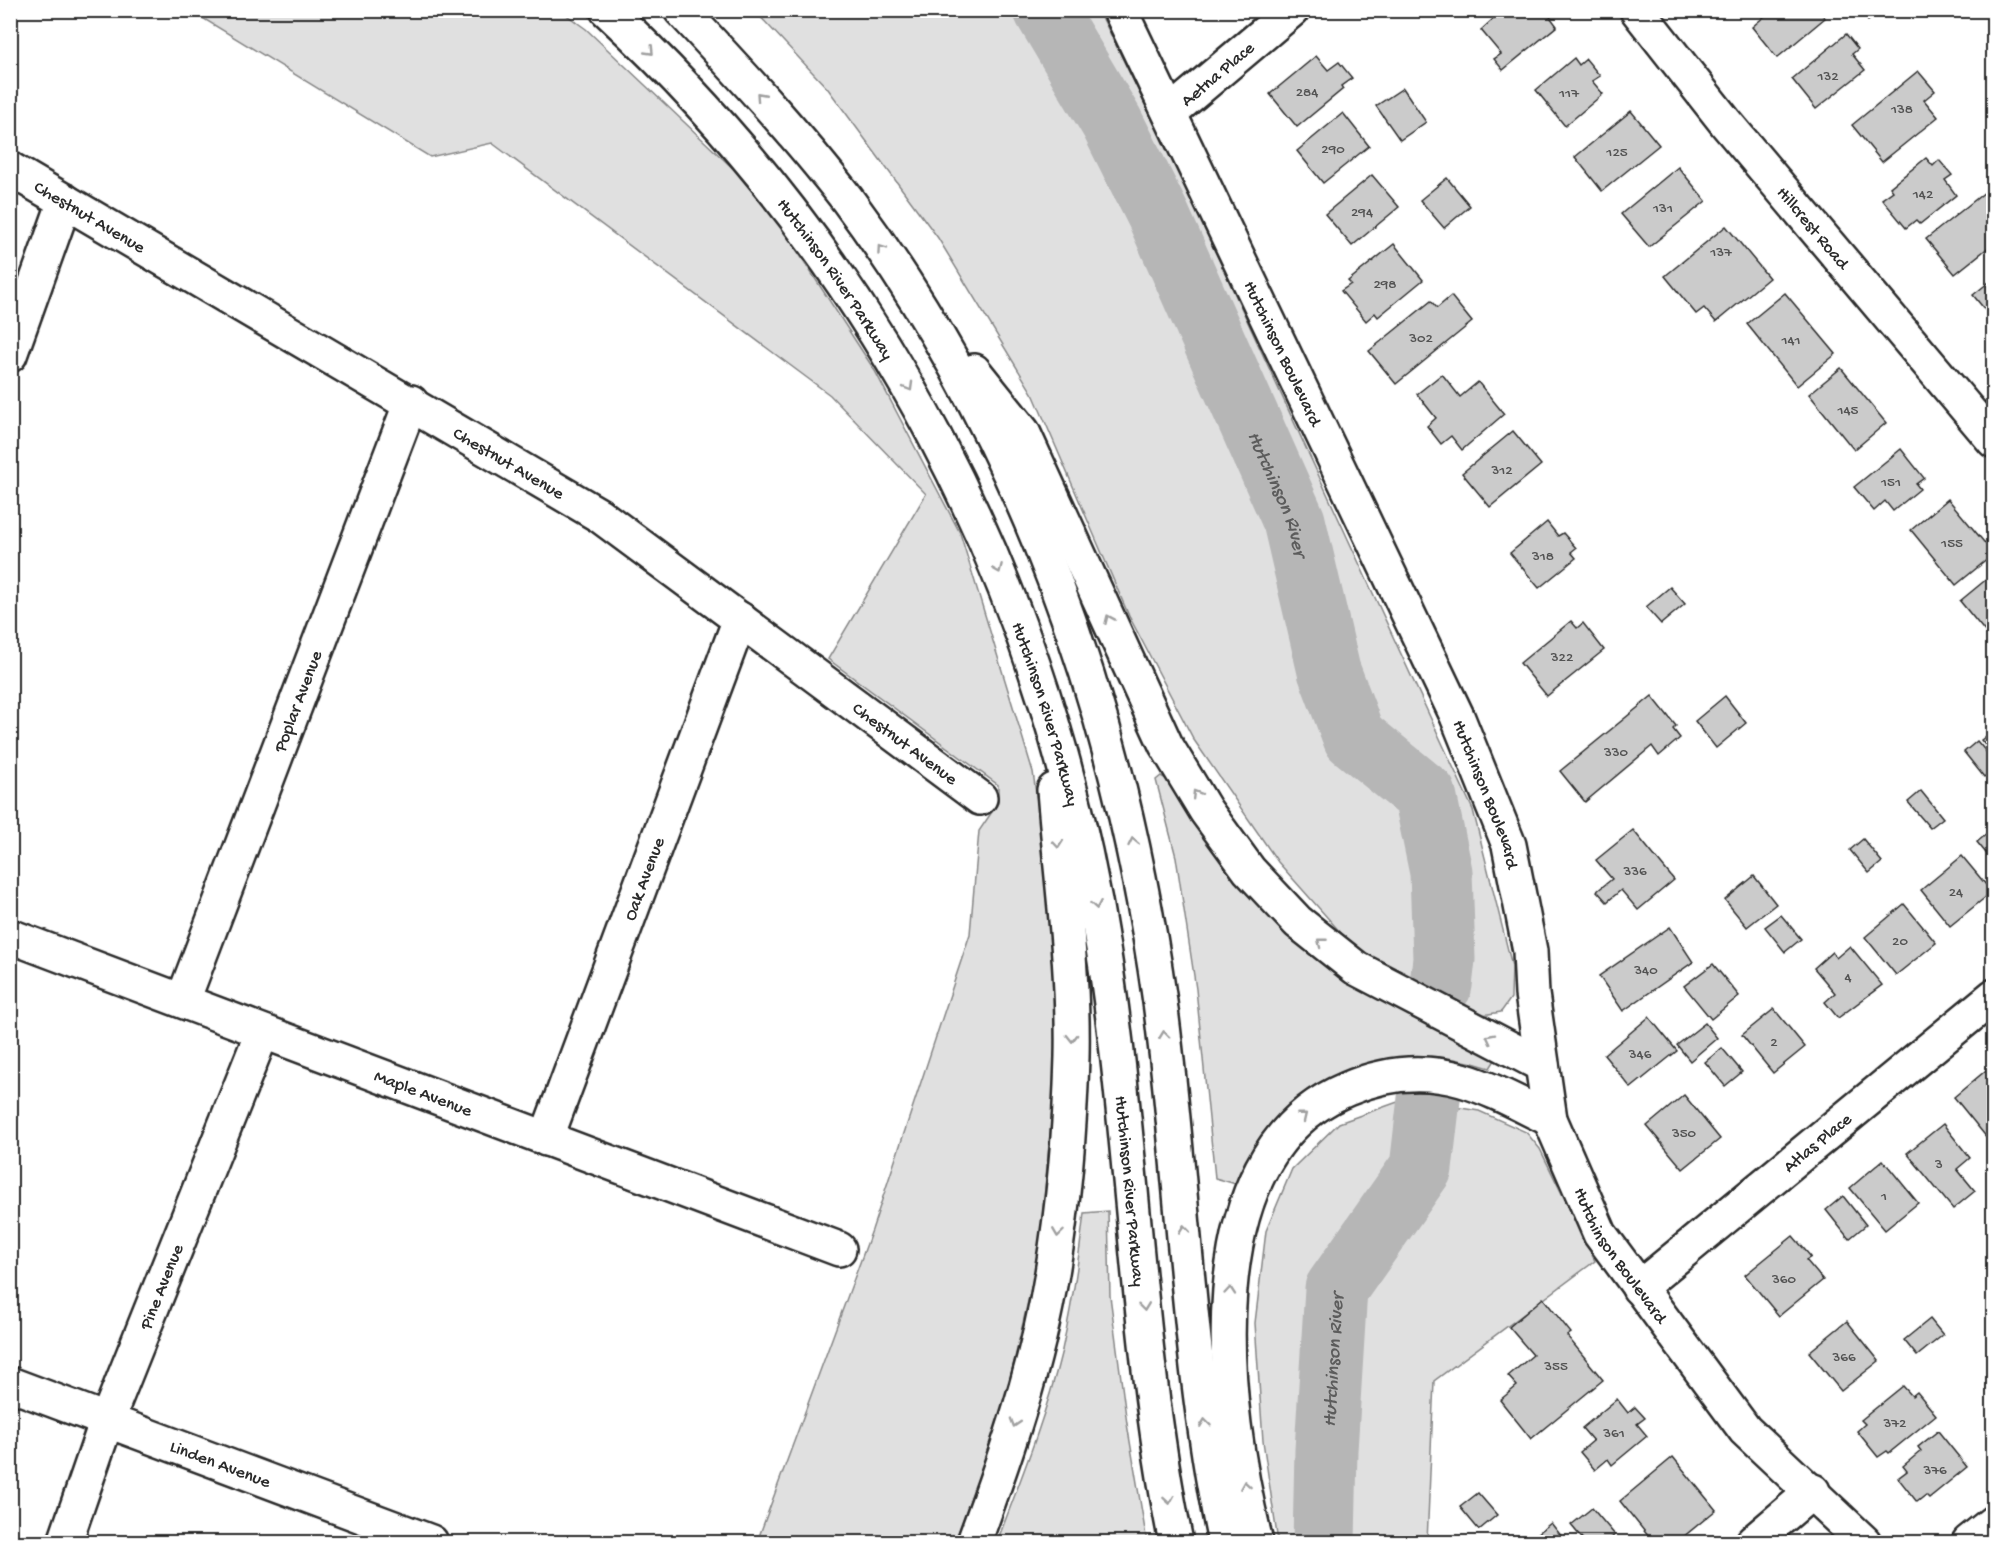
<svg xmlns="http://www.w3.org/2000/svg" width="2004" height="1553" font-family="'Gochi Hand',sans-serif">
  <rect width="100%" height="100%" fill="#fff"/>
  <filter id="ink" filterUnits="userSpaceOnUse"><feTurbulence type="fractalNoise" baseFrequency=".0167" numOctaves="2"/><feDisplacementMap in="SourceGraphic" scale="12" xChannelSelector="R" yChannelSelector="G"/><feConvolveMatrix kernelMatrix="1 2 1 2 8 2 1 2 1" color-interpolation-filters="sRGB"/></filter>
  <g filter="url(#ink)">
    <g fill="#e0e0e0" stroke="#868686" stroke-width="1.5">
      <path d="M191 11H561L586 29 761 195 875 371 960 533 1033 772 1054 924 1058 1047 1039 1253 1003 1410 955 1542H757L872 1230 970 934 979 831 998 803V785L828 659 926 494 830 395 492 143 430 157Z"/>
      <path d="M755 11H1099L1180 175 1473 810 1512 966 1511 998 1501 1012 1476 1016 1357 951 1278 862 1194 740 1129 616 1034 396 938 238 828 89Z"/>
      <path d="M1161 776 1168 780 1233 871 1338 969 1394 1007 1495 1060 1490 1068C1434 1050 1387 1052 1334 1077 1326 1081 1316 1084 1309 1089 1280 1111 1255 1153 1236 1184L1215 1178 1196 989 1176 857 1156 780Z"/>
      <path d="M1406 1099 1479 1111 1526 1132 1540 1149 1595 1261 1434 1381 1427 1542H1278L1263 1441 1255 1323 1266 1231 1292 1169 1339 1123Z"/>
      <path d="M1108 1211 1110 1296 1127 1424 1147 1542H997C1021 1479 1046 1416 1062 1350 1072 1305 1079 1259 1084 1213Z"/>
    </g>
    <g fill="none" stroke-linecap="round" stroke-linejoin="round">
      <g stroke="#b6b6b6" stroke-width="63">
        <path id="s1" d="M1045 10 1112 123 1159 217 1294 521 1329 671 1354 737 1425 795 1441 872 1444 959 1441 985"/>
        <path id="s2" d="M1324 1542 1326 1450 1336 1289 1421 1168 1429 1099"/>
      </g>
    </g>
    <g fill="#cbcbcb" stroke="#2b2b2b" stroke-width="1.5">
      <path d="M1503 10H1545L1557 26 1503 70 1494 59 1501 54 1481 30Z"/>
      <path d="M1772 10H1819L1825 18 1777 58 1752 27Z"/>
      <path d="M1860 10H1881L1868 21Z"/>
      <path d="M1846 34 1858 49 1852 54 1865 70 1816 109 1792 79Z"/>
      <path d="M1316 56 1328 70 1339 62 1352 78 1341 86 1343 89 1297 127 1270 94Z"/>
      <path d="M1574 58 1579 65 1586 59 1600 76 1592 81 1603 94 1565 126 1536 90Z"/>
      <path d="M1918 71 1935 91 1924 100 1938 117 1882 162 1852 125Z"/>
      <path d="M1403 88 1426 122 1400 140 1376 106Z"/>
      <path d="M1631 111 1659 145 1602 191 1575 157Z"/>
      <path d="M1343 113 1369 146 1323 183 1297 151Z"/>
      <path d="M1926 158 1933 166 1939 160 1952 175 1945 180 1956 195 1920 224 1916 220 1906 228 1882 199 1893 191 1890 187Z"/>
      <path d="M1678 167 1706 201 1649 247 1621 214Z"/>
      <path d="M1372 175 1399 207 1352 246 1325 214Z"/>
      <path d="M1447 178 1470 206 1444 228 1420 200Z"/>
      <path d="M1985 192 1994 202V243L1955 274 1926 239Z"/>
      <path d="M1726 226 1769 278 1716 322 1704 308 1696 314 1665 276Z"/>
      <path d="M1394 244 1423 280 1378 317 1375 313 1366 321 1341 291 1351 284 1348 281Z"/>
      <path d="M1994 278V321L1973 295Z"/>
      <path d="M1785 293 1836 354 1797 386 1747 324Z"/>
      <path d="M1451 296 1472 322 1396 384 1369 351 1431 301 1437 308Z"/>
      <path d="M1841 368 1886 423 1854 450 1809 394Z"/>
      <path d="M1442 374 1460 397 1478 382 1504 414 1462 450 1451 436 1441 444 1427 426 1436 418 1417 394Z"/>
      <path d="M1513 431 1541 465 1490 507 1462 473Z"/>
      <path d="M1901 449 1924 478 1916 484 1920 489 1893 511 1885 501 1874 511 1854 487Z"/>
      <path d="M1948 499 1994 554 1956 585 1911 530Z"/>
      <path d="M1547 522 1558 536 1563 533 1576 548 1571 552 1576 558 1539 588 1510 553Z"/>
      <path d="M1994 573V637L1991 639 1960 601Z"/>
      <path d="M1670 587 1685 604 1661 624 1646 607Z"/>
      <path d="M1571 621 1577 628 1583 623 1604 650 1547 696 1520 663Z"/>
      <path d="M1652 696 1676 726 1673 729 1680 738 1659 756 1652 746 1585 802 1560 771Z"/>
      <path d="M1725 696 1746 723 1716 748 1695 721Z"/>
      <path d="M1994 730V756L1981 740Z"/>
      <path d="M1977 741 1994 761V769L1984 777 1964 752Z"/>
      <path d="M1921 791 1943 818 1930 828 1908 802Z"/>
      <path d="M1994 828V863L1977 842Z"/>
      <path d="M1633 830 1674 880 1638 910 1621 890 1607 902 1597 891 1612 879 1596 860Z"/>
      <path d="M1863 839 1882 862 1869 873 1850 850Z"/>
      <path d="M1962 856 1992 892 1950 926 1921 890Z"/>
      <path d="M1754 876 1776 904 1747 927 1725 900Z"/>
      <path d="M1904 904 1936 943 1896 975 1865 937Z"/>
      <path d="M1781 915 1801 939 1785 952 1765 927Z"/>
      <path d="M1670 927 1693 962 1623 1011 1599 976Z"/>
      <path d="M1850 946 1882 985 1838 1018 1825 1002 1835 993 1814 968 1832 952 1836 958Z"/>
      <path d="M1713 964 1739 996 1711 1019 1684 986Z"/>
      <path d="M1774 1009 1805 1047 1773 1073 1742 1035Z"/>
      <path d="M1649 1017 1677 1051 1631 1088 1604 1055Z"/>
      <path d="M1705 1023 1717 1038 1690 1061 1677 1045Z"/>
      <path d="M1722 1048 1742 1072 1725 1086 1705 1062Z"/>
      <path d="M1990 1067 1994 1070 1992 1144 1954 1097Z"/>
      <path d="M1684 1095 1720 1139 1683 1169 1647 1126Z"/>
      <path d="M1943 1124 1970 1158 1957 1169 1975 1191 1953 1209 1907 1153Z"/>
      <path d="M1883 1160 1918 1203 1885 1230 1850 1188Z"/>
      <path d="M1843 1196 1866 1225 1849 1239 1826 1210Z"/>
      <path d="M1793 1236 1811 1257 1806 1260 1823 1280 1779 1316 1745 1275Z"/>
      <path d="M1543 1298 1571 1333 1567 1336 1603 1380 1531 1439 1500 1400 1517 1386 1508 1376 1533 1355 1509 1327Z"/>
      <path d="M1930 1319 1943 1335 1917 1356 1904 1340Z"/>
      <path d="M1847 1321 1879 1361 1841 1391 1809 1352Z"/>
      <path d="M1903 1386 1912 1396 1917 1392 1936 1415 1889 1453 1887 1451 1878 1457 1857 1431 1865 1424 1861 1420Z"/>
      <path d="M1617 1399 1628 1413 1635 1407 1645 1418 1637 1424 1647 1436 1612 1465 1608 1459 1595 1470 1580 1452 1593 1441 1582 1428Z"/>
      <path d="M1938 1431 1967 1467 1929 1498 1926 1495 1917 1502 1898 1478 1907 1471 1903 1466 1921 1451 1918 1447Z"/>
      <path d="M1673 1457 1716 1510 1677 1542H1653L1620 1501Z"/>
      <path d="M1478 1493 1497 1515 1479 1530 1460 1507Z"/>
      <path d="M1592 1508 1615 1535 1606 1542H1585L1571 1525Z"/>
      <path d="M1551 1523 1566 1542H1527Z"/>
    </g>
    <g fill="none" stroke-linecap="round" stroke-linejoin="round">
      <g stroke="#2b2b2b" stroke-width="38">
        <g id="minor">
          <path id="s3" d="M1120 10 1457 716 1509 845 1530 951 1532 994 1550 1119 1600 1234 1745 1430 1864 1542"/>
          <path id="s4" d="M1637 10 1726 123 1994 441"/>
          <path id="s5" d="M1171 112 1292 10"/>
          <path id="s6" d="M10 169 599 515 980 798"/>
          <path d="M10 355 65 201"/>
          <path id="s7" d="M10 936 839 1249"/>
          <path id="s8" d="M183 1000 411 402"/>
          <path id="s9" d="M546 1139 740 619"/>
          <path id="s10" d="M1639 1288 1994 996"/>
          <path id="s11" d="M10 1384 431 1542"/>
          <path id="s12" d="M65 1542 107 1420 262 1033"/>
          <path d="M1753 1542 1813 1491"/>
          <path d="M1969 1542 1994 1522"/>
        </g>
      </g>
      <g stroke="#2b2b2b" stroke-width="38">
        <g id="highway">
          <path id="s13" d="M607 10C877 260 1046 585 1103 948 1134 1145 1136 1347 1176 1542"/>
          <path d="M681 10C738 71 796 133 847 199 1023 435 1120 713 1160 1002 1184 1182 1187 1365 1225 1542"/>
          <path d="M974 371 1023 432 1166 745 1206 811 1249 870 1298 922 1356 968 1542 1065"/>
          <path d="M974 1542C1006 1455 1037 1366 1052 1273 1064 1202 1070 1129 1072 1057 1074 968 1061 879 1054 790"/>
          <path d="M1256 1542C1223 1410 1189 1155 1347 1089 1384 1073 1423 1069 1462 1080 1493 1089 1521 1105 1550 1119"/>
        </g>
      </g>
      <use href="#minor" stroke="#fff" stroke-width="33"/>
      <use href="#highway" stroke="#fff" stroke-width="33"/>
    </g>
    <defs><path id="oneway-chevron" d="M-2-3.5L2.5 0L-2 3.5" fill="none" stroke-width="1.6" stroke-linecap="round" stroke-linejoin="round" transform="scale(1.5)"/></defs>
    <g stroke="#a0a0a0">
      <use href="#oneway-chevron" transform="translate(650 51) rotate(46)"/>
      <use href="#oneway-chevron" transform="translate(760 96) rotate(-132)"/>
      <use href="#oneway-chevron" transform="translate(881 249) rotate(-125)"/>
      <use href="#oneway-chevron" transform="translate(909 387) rotate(60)"/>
      <use href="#oneway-chevron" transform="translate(998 569) rotate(67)"/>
      <use href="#oneway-chevron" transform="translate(1109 619) rotate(-114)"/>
      <use href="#oneway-chevron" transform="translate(1196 794) rotate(-122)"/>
      <use href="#oneway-chevron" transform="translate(1133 842) rotate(-102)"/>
      <use href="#oneway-chevron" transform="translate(1058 844) rotate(85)"/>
      <use href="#oneway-chevron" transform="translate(1096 905) rotate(80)"/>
      <use href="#oneway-chevron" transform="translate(1321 942) rotate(-142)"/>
      <use href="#oneway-chevron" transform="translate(1164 1035) rotate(-97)"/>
      <use href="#oneway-chevron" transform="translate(1072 1038) rotate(89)"/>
      <use href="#oneway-chevron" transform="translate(1490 1038) rotate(-153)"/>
      <use href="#oneway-chevron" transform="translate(1303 1116) rotate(-39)"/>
      <use href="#oneway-chevron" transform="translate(1184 1229) rotate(-96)"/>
      <use href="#oneway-chevron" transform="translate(1058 1233) rotate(98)"/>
      <use href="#oneway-chevron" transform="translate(1230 1291) rotate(-85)"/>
      <use href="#oneway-chevron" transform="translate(1144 1307) rotate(83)"/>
      <use href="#oneway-chevron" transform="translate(1015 1423) rotate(107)"/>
      <use href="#oneway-chevron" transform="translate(1205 1423) rotate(-97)"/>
      <use href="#oneway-chevron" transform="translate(1245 1485) rotate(-99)"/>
      <use href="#oneway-chevron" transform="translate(1169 1500) rotate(81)"/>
    </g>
  </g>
  <g text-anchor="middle" stroke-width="5" stroke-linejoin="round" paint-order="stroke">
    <g font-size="15" fill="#535353">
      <text x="1828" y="80">132</text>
      <text x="1307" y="96">284</text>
      <text x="1569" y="97">117</text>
      <text x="1902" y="113">138</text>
      <text x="1333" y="153">290</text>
      <text x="1617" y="156">125</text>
      <text x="1923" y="198">142</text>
      <text x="1663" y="212">131</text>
      <text x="1362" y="216">294</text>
      <text x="1721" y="256">137</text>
      <text x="1385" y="288">298</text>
      <text x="1421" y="342">302</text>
      <text x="1791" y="344">141</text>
      <text x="1848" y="414">145</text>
      <text x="1502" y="474">312</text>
      <text x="1891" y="486">151</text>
      <text x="1952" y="547">155</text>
      <text x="1543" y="560">318</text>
      <text x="1562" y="661">322</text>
      <text x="1616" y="756">330</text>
      <text x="1635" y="875">336</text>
      <text x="1956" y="896">24</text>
      <text x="1900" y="945">20</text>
      <text x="1646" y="974">340</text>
      <text x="1848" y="981">4</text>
      <text x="1774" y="1046">2</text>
      <text x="1640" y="1058">346</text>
      <text x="1684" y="1137">350</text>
      <text x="1939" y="1168">3</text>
      <text x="1884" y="1200">1</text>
      <text x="1784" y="1283">360</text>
      <text x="1844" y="1361">366</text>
      <text x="1556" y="1370">355</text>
      <text x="1895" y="1427">372</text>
      <text x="1614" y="1437">361</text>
      <text x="1935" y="1474">376</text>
    </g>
    <g font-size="18" fill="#2b2b2b" stroke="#fff">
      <text dy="6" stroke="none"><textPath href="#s5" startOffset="60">Aetna Place</textPath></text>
      <text dy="6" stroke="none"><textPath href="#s6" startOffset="93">Chestnut Avenue</textPath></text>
      <text dy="6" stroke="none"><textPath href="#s4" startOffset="280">Hillcrest Road</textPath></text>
      <text dy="6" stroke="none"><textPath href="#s13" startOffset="354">Hutchinson River Parkway</textPath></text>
      <text dy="6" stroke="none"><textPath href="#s3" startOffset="380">Hutchinson Boulevard</textPath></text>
      <text dy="6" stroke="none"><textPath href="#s6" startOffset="579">Chestnut Avenue</textPath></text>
      <text dy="6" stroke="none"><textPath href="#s8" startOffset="320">Poplar Avenue</textPath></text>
      <text dy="6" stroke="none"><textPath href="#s13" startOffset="840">Hutchinson River Parkway</textPath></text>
      <text dy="6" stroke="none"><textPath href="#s6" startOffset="1065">Chestnut Avenue</textPath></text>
      <text dy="6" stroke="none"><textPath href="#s3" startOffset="866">Hutchinson Boulevard</textPath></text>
      <text dy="6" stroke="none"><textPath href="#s9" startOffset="278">Oak Avenue</textPath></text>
      <text dy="6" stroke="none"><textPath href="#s7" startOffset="442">Maple Avenue</textPath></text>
      <text dy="6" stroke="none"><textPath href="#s10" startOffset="230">Atlas Place</textPath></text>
      <text dy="6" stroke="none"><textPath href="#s13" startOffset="1326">Hutchinson River Parkway</textPath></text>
      <text dy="6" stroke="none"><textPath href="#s3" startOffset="1353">Hutchinson Boulevard</textPath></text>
      <text dy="6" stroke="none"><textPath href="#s12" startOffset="273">Pine Avenue</textPath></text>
      <text dy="6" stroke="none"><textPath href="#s11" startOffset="225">Linden Avenue</textPath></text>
    </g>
    <g font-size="20" font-style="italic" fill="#5c5c5c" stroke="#fff">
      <text dy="7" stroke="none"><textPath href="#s1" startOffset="538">Hutchinson River</textPath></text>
      <text dy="7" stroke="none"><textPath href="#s2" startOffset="182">Hutchinson River</textPath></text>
    </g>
  </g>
  <rect width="2004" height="1553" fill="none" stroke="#fff" stroke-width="36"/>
  <rect x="18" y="18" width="1968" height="1517" fill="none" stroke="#2b2b2b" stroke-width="2" filter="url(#ink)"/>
</svg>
